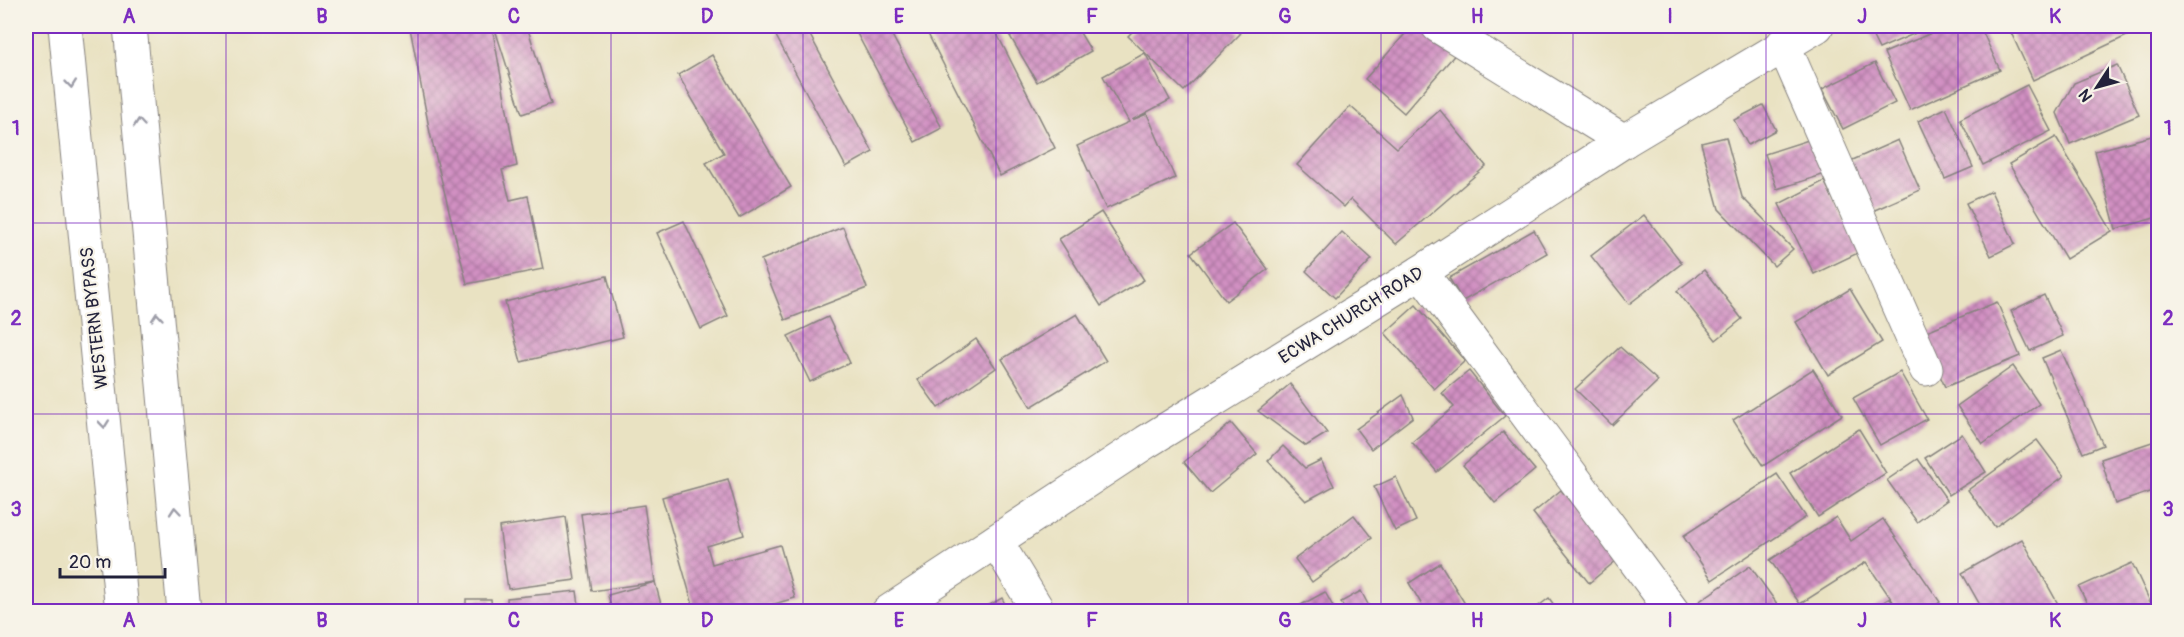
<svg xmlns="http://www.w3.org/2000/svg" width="2184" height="637" font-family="Pangolin,sans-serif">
  <defs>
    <pattern id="building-cross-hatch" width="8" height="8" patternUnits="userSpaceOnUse" patternTransform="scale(1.5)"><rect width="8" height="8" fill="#d190c2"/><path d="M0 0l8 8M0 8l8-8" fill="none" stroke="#a9759f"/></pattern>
  </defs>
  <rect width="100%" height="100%" fill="#f7f3e8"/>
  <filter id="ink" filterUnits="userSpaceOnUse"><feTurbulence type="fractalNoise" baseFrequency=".0167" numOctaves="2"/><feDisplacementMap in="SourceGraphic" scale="12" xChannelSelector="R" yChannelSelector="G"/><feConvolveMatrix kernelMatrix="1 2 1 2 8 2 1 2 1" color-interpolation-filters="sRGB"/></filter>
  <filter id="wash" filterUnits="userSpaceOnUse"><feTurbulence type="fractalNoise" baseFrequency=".008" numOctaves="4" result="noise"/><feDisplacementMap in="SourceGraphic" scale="24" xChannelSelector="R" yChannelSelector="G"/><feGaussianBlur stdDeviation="1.35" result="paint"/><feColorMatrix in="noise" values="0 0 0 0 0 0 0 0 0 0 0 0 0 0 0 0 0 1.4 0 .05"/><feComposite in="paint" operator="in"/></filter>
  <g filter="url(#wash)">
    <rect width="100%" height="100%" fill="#e9e2c2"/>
    <g id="blocks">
      <g fill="url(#building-cross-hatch)">
        <path d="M425 26H492L517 166 502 170 510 200 528 196 543 269 467 284 430 133 410 28Z"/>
        <path d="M494 26H527L551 104 522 114Z"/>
        <path d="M786 26H805L873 152 846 167 776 36Z"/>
        <path d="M853 26H887L942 128 915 142Z"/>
        <path d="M924 26H993L1055 148 1000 176Z"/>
        <path d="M1004 26H1076L1091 51 1037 82Z"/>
        <path d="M1138 26H1231L1240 34 1184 91 1128 36Z"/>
        <path d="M1412 26 1459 50 1404 113 1365 79Z"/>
        <path d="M1887 26H1932L1879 49 1871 33Z"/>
        <path d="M1948 26H1980L2000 70 1910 110 1884 53Z"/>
        <path d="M2008 26H2148L2033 80Z"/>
        <path d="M1145 53 1170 100 1132 120 1147 114 1175 178 1106 209 1077 146 1129 122 1103 76Z"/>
        <path d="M712 55 791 187 739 218 706 163 724 153 678 75Z"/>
        <path d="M1875 63 1895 103 1843 129 1822 89Z"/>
        <path d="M2117 65 2139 115 2070 144 2057 113 2074 83Z"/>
        <path d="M2027 85 2051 131 1983 165 1960 119Z"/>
        <path d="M1763 105 1776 130 1748 145 1734 120Z"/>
        <path d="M1350 106 1397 148 1440 110 1486 166 1396 244 1351 199 1344 207 1297 165Z"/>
        <path d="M1946 108 1973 167 1945 179 1918 121Z"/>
        <path d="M1821 136 1832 172 1777 189 1765 154Z"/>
        <path d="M2152 136 2158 159V217L2116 229 2095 151Z"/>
        <path d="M1726 137 1742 197 1793 249 1774 266 1719 209 1701 143Z"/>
        <path d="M2056 137 2112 231 2066 259 2009 164Z"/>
        <path d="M1898 140 1920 190 1868 213 1846 163Z"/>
        <path d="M1824 181 1860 252 1814 274 1779 204Z"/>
        <path d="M1991 191 2015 244 1991 256 1966 203Z"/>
        <path d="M1101 212 1144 280 1101 306 1059 239Z"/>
        <path d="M1644 215 1682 263 1629 304 1591 256Z"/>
        <path d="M684 221 728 316 701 329 657 233Z"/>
        <path d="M1233 223 1268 269 1226 301 1191 253Z"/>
        <path d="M843 227 867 288 785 320 761 260Z"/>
        <path d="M1534 230 1547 253 1463 301 1449 278Z"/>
        <path d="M1342 232 1372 259 1335 298 1306 271Z"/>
        <path d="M1704 270 1742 319 1716 340 1677 291Z"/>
        <path d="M607 276 623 337 521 362 505 302Z"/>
        <path d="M1850 289 1882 342 1828 375 1796 322Z"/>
        <path d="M2044 295 2063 336 2030 351 2011 311Z"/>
        <path d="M1997 302 2020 356 1945 387 1922 333Z"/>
        <path d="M1416 305 1465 361 1434 389 1385 333Z"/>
        <path d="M1077 314 1106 361 1031 407 1002 359Z"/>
        <path d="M828 317 850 363 810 382 788 336Z"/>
        <path d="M976 339 996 368 938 408 918 380Z"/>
        <path d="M1620 347 1658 381 1612 425 1575 389Z"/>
        <path d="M2061 350 2103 445 2083 453 2042 358Z"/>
        <path d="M2013 366 2039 404 1983 444 1957 406Z"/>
        <path d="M1813 369 1842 415 1763 466 1733 420Z"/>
        <path d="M1469 371 1505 416 1437 472 1412 442 1454 407 1442 393Z"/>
        <path d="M1900 372 1927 419 1880 445 1853 398Z"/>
        <path d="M1290 384 1327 433 1306 446 1258 411Z"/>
        <path d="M1403 395 1413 417 1371 449 1356 429Z"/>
        <path d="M1231 423 1257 454 1210 493 1184 462Z"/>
        <path d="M1859 429 1886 473 1818 517 1790 473Z"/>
        <path d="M1503 432 1535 470 1495 503 1463 465Z"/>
        <path d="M1962 434 1986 472 1949 495 1925 458Z"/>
        <path d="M2037 440 2064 476 1995 527 1968 490Z"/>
        <path d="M2158 440V489L2115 504 2101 459Z"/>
        <path d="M1283 446 1305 468 1321 460 1334 486 1306 501 1268 461Z"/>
        <path d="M1918 459 1947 500 1917 522 1887 480Z"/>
        <path d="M1777 474 1806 517 1712 580 1683 536Z"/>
        <path d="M1396 477 1416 521 1395 531 1374 487Z"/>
        <path d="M728 479 744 535 707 546 712 564 780 545 795 598 746 612H695L662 497Z"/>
        <path d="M1561 490 1617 560 1589 583 1533 513Z"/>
        <path d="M644 505 655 582 592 591 581 514Z"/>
        <path d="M1354 515 1372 538 1312 582 1295 559Z"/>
        <path d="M566 517 575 580 508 589 499 527Z"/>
        <path d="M1836 517 1851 541 1883 519 1940 602 1926 612H1900L1866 562 1800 604 1770 560Z"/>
        <path d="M2022 539 2058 604 2044 612H1984L1962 573Z"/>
        <path d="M1440 563 1470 612H1426L1409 583Z"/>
        <path d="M2132 563 2152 606 2139 612H2091L2079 587Z"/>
        <path d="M1750 566 1783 612H1703L1697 603Z"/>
        <path d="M655 582 663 612H612L608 595Z"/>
        <path d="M577 591 580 612H508L507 598Z"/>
        <path d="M1361 591 1372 612H1346L1341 602Z"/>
        <path d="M1325 592 1336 612H1288Z"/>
        <path d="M1002 598 1009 612H977Z"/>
        <path d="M1549 598 1559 612H1531Z"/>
        <path d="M1890 598 1897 612H1866Z"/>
        <path d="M466 599H491L492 612H466Z"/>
      </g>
    </g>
  </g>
  <g filter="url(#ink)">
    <use href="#blocks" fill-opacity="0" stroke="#86827e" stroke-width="1.5"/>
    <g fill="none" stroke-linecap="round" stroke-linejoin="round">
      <g stroke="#86827e" stroke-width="35">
        <g id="minor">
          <path d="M1438 26 1624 141"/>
          <path d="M1783 44 1926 369"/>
          <path d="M1421 272 1673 612"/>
          <path d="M996 541 1039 612"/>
          <path d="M888 612 1146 442 1421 272 1624 141 1817 26"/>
        </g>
      </g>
      <g stroke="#86827e" stroke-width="35">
        <g id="primary">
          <path d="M65 26 122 612"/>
          <path d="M130 26 184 612"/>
        </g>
      </g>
      <use href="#minor" stroke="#fff" stroke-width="33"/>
      <use href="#primary" stroke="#fff" stroke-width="33"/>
    </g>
    <defs><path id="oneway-chevron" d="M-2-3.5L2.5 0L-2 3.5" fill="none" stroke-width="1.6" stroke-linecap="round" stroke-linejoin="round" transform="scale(1.5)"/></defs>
    <g stroke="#9c9ca7">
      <use href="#oneway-chevron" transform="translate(71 84) rotate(84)"/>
      <use href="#oneway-chevron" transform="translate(139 123) rotate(-95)"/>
      <use href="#oneway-chevron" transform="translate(157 317) rotate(-95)"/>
      <use href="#oneway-chevron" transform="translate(104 424) rotate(84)"/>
      <use href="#oneway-chevron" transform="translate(175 511) rotate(-95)"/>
    </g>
  </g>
  <path fill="none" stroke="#7b2cbf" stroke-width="1.5" stroke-opacity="0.55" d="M226 26V612M418 26V612M611 26V612M803 26V612M996 26V612M1188 26V612M1381 26V612M1573 26V612M1766 26V612M1958 26V612M26 223H2158M26 414H2158"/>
  <g text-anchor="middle" stroke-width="4.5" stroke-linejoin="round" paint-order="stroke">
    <g font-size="18" fill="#22223b" stroke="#f7f3e8">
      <text transform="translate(1351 315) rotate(-32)" y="6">ECWA CHURCH ROAD</text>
      <text transform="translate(94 318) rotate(-96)" y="6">WESTERN BYPASS</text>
    </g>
  </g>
  <rect width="2184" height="637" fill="none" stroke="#f7f3e8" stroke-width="66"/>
  <g transform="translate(2097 87) rotate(234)" stroke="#f7f3e8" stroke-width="4.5" paint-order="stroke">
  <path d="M0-4.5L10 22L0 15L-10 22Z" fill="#22223b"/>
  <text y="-9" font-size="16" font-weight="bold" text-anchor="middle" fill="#22223b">N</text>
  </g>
  <path d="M60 568v9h105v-9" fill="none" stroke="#22223b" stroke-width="3"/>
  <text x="69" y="568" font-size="18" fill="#22223b" stroke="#f7f3e8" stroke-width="4.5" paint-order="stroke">20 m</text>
  <rect x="33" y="33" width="2118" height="571" fill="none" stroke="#7b2cbf" stroke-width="2"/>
  <g font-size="20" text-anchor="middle" font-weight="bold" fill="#7b2cbf">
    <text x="129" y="23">A</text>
    <text x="322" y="23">B</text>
    <text x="514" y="23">C</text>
    <text x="707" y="23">D</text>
    <text x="899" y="23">E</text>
    <text x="1092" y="23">F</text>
    <text x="1285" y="23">G</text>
    <text x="1477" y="23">H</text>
    <text x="1670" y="23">I</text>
    <text x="1862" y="23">J</text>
    <text x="2055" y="23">K</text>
    <text x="16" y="135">1</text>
    <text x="2168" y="135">1</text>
    <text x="16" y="325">2</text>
    <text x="2168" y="325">2</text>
    <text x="16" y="516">3</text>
    <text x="2168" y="516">3</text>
    <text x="129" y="627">A</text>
    <text x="322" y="627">B</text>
    <text x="514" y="627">C</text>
    <text x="707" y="627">D</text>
    <text x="899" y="627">E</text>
    <text x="1092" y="627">F</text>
    <text x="1285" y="627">G</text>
    <text x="1477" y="627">H</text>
    <text x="1670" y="627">I</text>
    <text x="1862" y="627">J</text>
    <text x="2055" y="627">K</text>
  </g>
</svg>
